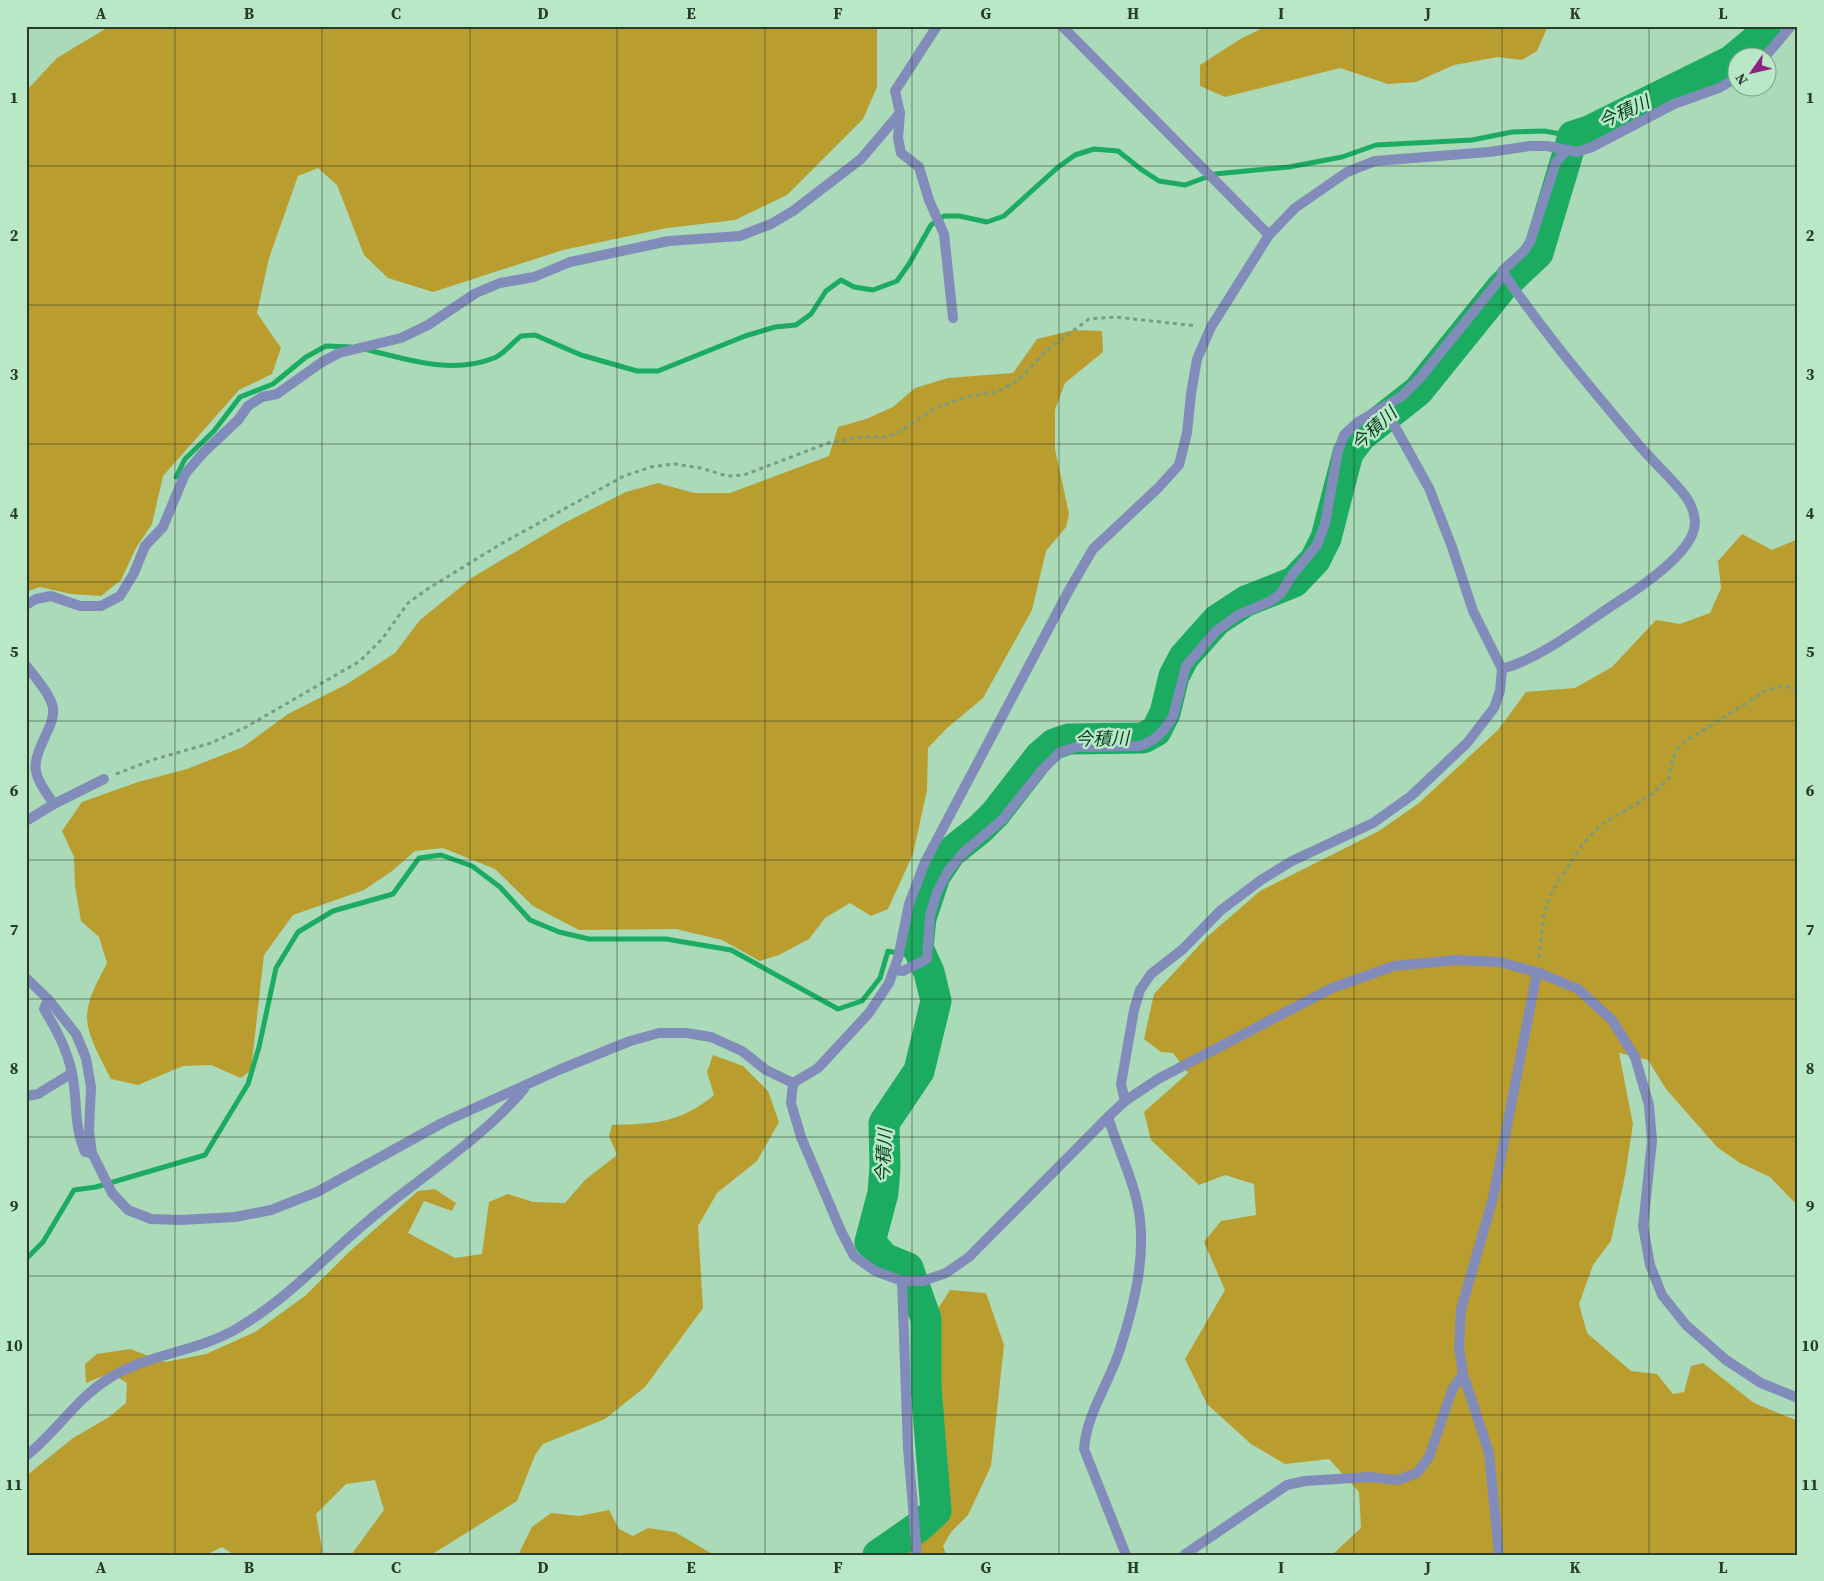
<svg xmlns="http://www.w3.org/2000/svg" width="1824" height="1581" font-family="'Source Serif 4','Noto Sans JP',serif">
  <rect width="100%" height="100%" fill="#abdab8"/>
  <g fill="#ba9d2f">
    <path d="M110 26H877V87L863 119 787 195 735 220 667 228 563 250 433 292 388 278 364 255 337 185 318 168 298 176 269 258 257 313 281 348 272 374 239 390 163 476 152 524 136 548 121 580 101 596 71 594 40 587 26 592V91L57 58Z"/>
    <path d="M1267 26H1548L1537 51 1522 60 1498 57 1454 65 1416 82 1388 84 1340 68 1225 97 1200 86V65L1242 38Z"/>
    <path d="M1074 330 1102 331 1103 352 1065 383 1055 410V449L1069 514 1066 527 1046 551 1032 610 983 698 946 729 928 748 927 790 913 854 888 909 871 916 850 903 825 918 809 939 779 955 760 961 722 940 676 929 579 930 533 906 495 869 443 848 415 851 392 871 364 890 293 915 264 955 251 1070 241 1078 211 1065 183 1066 138 1085 111 1079C103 1063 87 1036 87 1017 87 998 99 979 107 963L99 937 81 921 75 886 74 857 62 831 82 802 138 782 187 769 243 747 288 714 347 684 395 653 420 620 473 577 564 523 626 492 658 483 694 493H730L829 456 838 427 866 419 893 407 915 388 948 378 1013 373 1037 339Z"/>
    <path d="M1742 534 1772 550 1798 539V1206L1770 1177 1740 1163 1717 1147 1666 1089 1648 1060 1619 1053 1633 1124 1625 1176 1611 1241 1593 1265 1579 1304 1587 1333 1631 1371 1657 1374 1673 1394 1684 1392 1691 1366 1703 1363 1754 1403 1798 1421V1555H1332L1361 1528 1359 1492 1329 1459 1285 1464 1251 1444 1207 1404 1185 1359 1225 1290 1204 1242 1221 1221 1256 1215 1254 1184 1225 1175 1199 1185 1151 1140 1144 1112 1188 1073 1173 1053 1161 1052 1144 1039 1154 994 1207 937 1260 891 1379 831 1419 803 1498 730 1526 692 1575 688 1612 667 1656 620 1680 624 1710 613 1721 588 1718 561Z"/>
    <path d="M713 1055 743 1066 768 1091 779 1122 757 1161 717 1193 698 1226 703 1308 645 1387 605 1419 543 1444 535 1455 517 1501 431 1555H351L384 1510 375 1480 346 1484 316 1514 323 1555H234L222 1547 206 1555H26V1476L73 1438 109 1417 126 1403 127 1383 110 1373 86 1383 85 1364 97 1354 130 1349 165 1362 206 1354 255 1332 305 1296 349 1252 418 1191 435 1189 456 1203 452 1211 424 1201 408 1233 455 1258 482 1254 489 1202 508 1194 533 1202 565 1203 585 1180 617 1155 609 1136 612 1125C653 1124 681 1123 714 1095L707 1072Z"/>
    <path d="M950 1290 986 1293 1004 1345 991 1466 968 1515 951 1532 943 1546 946 1555H887L941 1518 929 1323Z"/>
    <path d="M609 1510 619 1529 633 1536 648 1528 675 1532 714 1555H518L532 1527 551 1513 579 1516Z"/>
  </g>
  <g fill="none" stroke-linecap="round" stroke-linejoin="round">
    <g stroke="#1bac61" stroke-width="5">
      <path d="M364 349C407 359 451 375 494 358 503 355 513 342 521 336L535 335 581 355 637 371H658L745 336 775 327 796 325 811 314 826 291 841 280 854 287 873 290 897 281 909 264 931 225 944 216H959L987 222 1004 216 1057 168 1075 155 1094 149 1118 151 1142 170 1159 181 1185 185 1215 174 1289 167 1342 157 1376 145 1472 140 1512 132 1544 131 1573 136"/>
      <path d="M176 477 185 459 214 431 240 397 273 384 306 357 326 346 351 347"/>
      <path d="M26 1259 43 1242 74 1190 96 1187 205 1155 248 1084 259 1047 276 968 298 932 333 911 393 894 419 858 441 855 472 866 500 887 530 920 559 932 589 939H666L731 950 838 1009 862 1001 880 978 888 951 912 956 918 948"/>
    </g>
    <path stroke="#1bac61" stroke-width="31" d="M878 1555 921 1525 936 1511 926 1387V1319L908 1268 884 1258 870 1242 883 1193 885 1167 884 1123 919 1071 936 1001 929 972 918 948 921 918 935 876 951 852 980 829 995 814 1040 756 1054 744 1069 739 1143 738 1156 731 1165 713 1174 676 1184 657 1217 620 1246 601 1294 582 1315 560 1326 538 1348 453 1361 436 1418 391 1502 287 1538 253 1573 136 1589 131 1731 61 1755 41 1766 26"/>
    <g stroke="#789c82" stroke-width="3" stroke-dasharray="4 4" stroke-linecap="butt">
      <path d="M116 774 152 760 211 743 246 727 360 661 383 638 408 603 426 590 499 545 624 476 651 467 674 464 701 468 727 476 744 475 828 443 861 437H886L897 433 935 408 966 397 999 391 1018 380 1047 350 1089 319 1115 317 1197 326"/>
      <path d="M1539 958 1544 913 1553 890 1582 845 1602 824 1651 795 1669 779 1672 760 1680 745 1765 691 1782 686 1798 689"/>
    </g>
    <g stroke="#818cbb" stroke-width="10">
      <path d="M937 26 895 91 900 113 898 138 901 153 919 167 929 200 944 234 953 318"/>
      <path d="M1062 26 1269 235"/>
      <path d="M1764 58 1791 26"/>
      <path d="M26 605 36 599 51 596 80 606H101L120 596 134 573 145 546 163 527 185 474 203 453 238 420 248 406 262 397 277 394 322 362 339 353 401 338 428 325 476 293 500 283 534 277 570 262 669 241 740 236 771 224 793 211 861 159 900 113"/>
      <path d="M26 665C35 678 50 693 53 708 54 714 51 725 48 730 31 767 30 770 54 804"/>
      <path d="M1502 669C1544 657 1582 625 1619 601 1641 587 1688 555 1694 529 1697 519 1692 505 1686 497 1672 478 1653 462 1638 444 1591 388 1543 332 1502 271L1524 251 1530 242 1556 162 1566 151"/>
      <path d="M26 821 54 804 104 779"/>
      <path d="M894 970 903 971 927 959 930 916 937 892 948 871 964 852 1002 820 1042 770 1060 752 1076 747 1140 746 1153 740 1163 731 1173 717 1186 666 1216 631 1238 615 1271 601 1281 593 1293 574 1317 545 1325 524 1338 451 1344 435 1358 422 1402 396 1420 378 1504 274"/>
      <path d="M26 978 48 999 44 1009C56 1029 67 1049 72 1073 78 1101 73 1124 85 1152L92 1153"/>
      <path d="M48 999 76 1034 86 1058 91 1087 89 1132 92 1153 112 1193 128 1210 151 1219 180 1220 235 1217 271 1210 317 1192 444 1122 561 1069 630 1041 659 1033H686L711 1037 742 1051 766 1070 793 1083"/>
      <path d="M793 1083 791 1103 801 1137 841 1231 854 1256 875 1271 902 1281H923L946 1273 969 1257 1108 1117 1125 1101 1158 1079 1332 988 1394 966 1457 960 1499 962 1537 972 1578 989 1612 1020 1635 1057 1649 1105 1652 1141 1643 1226 1650 1265 1662 1295 1686 1325 1726 1360 1761 1383 1798 1398"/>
      <path d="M793 1083 818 1068 869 1013 889 983 898 958 909 904 925 862 1068 592 1093 549 1158 488 1179 465 1187 433 1191 394 1197 359 1211 327 1269 235 1295 208 1347 172 1375 161 1489 152 1530 146H1547L1577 152 1592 147 1674 104 1719 88 1736 78"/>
      <path d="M26 1096 38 1094 72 1073"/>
      <path d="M1125 1101 1121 1084 1134 1010 1140 990 1151 974 1183 949 1220 911 1261 880 1292 861 1373 823 1411 796 1467 743 1494 708 1500 691 1502 669 1473 611 1452 547 1429 488 1384 407"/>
      <path d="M1108 1117C1118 1150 1136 1184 1140 1219 1145 1263 1133 1308 1120 1349 1109 1384 1087 1412 1084 1449L1126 1555"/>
      <path d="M902 1281 908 1448 917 1555"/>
      <path d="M26 1456C55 1433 75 1401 105 1381 146 1353 196 1353 238 1328 287 1299 325 1257 368 1221 420 1177 480 1141 524 1089"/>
      <path d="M1184 1555 1287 1485 1305 1481 1369 1477 1398 1480 1417 1473 1429 1457 1452 1390 1463 1374"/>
      <path d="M1499 1555 1489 1453 1463 1374 1459 1347 1461 1309 1493 1198 1537 972"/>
    </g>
  </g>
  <path fill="none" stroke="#283b2d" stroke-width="1" stroke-opacity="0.55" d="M175 26V1555M322 26V1555M470 26V1555M617 26V1555M765 26V1555M912 26V1555M1059 26V1555M1207 26V1555M1354 26V1555M1502 26V1555M1649 26V1555M26 166H1798M26 305H1798M26 444H1798M26 582H1798M26 721H1798M26 860H1798M26 999H1798M26 1137H1798M26 1276H1798M26 1415H1798"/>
  <g text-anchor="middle" stroke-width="5" stroke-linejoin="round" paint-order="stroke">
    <g font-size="18" font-style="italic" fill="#063d20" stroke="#b8e8c5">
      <text transform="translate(1624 112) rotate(-25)" y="6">今積川</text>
      <text transform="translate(1374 429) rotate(-43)" y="6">今積川</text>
      <text transform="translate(1102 739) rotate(-1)" y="6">今積川</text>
      <text transform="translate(884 1156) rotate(-87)" y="6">今積川</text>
    </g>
  </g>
  <rect width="1824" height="1581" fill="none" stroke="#b8e8c5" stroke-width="55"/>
  <g transform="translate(1752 72) rotate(236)"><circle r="24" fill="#b8e8c5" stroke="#7ea388"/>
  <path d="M0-4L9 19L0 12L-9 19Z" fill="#912284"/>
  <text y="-8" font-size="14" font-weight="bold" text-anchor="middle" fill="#283b2d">N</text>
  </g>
  <rect x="28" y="28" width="1768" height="1526" fill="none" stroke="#283b2d" stroke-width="2"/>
  <g font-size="16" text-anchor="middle" font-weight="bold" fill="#283b2d">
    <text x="101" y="19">A</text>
    <text x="249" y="19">B</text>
    <text x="396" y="19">C</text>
    <text x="543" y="19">D</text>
    <text x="691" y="19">E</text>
    <text x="838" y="19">F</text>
    <text x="986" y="19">G</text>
    <text x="1133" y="19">H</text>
    <text x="1281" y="19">I</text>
    <text x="1428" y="19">J</text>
    <text x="1575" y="19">K</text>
    <text x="1723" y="19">L</text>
    <text x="14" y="103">1</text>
    <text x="1810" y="103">1</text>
    <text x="14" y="241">2</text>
    <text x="1810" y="241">2</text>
    <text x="14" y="380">3</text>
    <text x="1810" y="380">3</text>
    <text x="14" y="519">4</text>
    <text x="1810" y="519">4</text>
    <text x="14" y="657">5</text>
    <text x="1810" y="657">5</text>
    <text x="14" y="796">6</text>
    <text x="1810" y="796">6</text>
    <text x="14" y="935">7</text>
    <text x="1810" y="935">7</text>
    <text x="14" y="1074">8</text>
    <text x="1810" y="1074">8</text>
    <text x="14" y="1212">9</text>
    <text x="1810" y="1212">9</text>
    <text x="14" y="1351">10</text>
    <text x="1810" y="1351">10</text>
    <text x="14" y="1490">11</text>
    <text x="1810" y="1490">11</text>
    <text x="101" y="1573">A</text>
    <text x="249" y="1573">B</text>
    <text x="396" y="1573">C</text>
    <text x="543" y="1573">D</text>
    <text x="691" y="1573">E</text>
    <text x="838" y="1573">F</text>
    <text x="986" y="1573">G</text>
    <text x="1133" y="1573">H</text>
    <text x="1281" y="1573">I</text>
    <text x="1428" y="1573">J</text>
    <text x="1575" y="1573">K</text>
    <text x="1723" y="1573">L</text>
  </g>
</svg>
